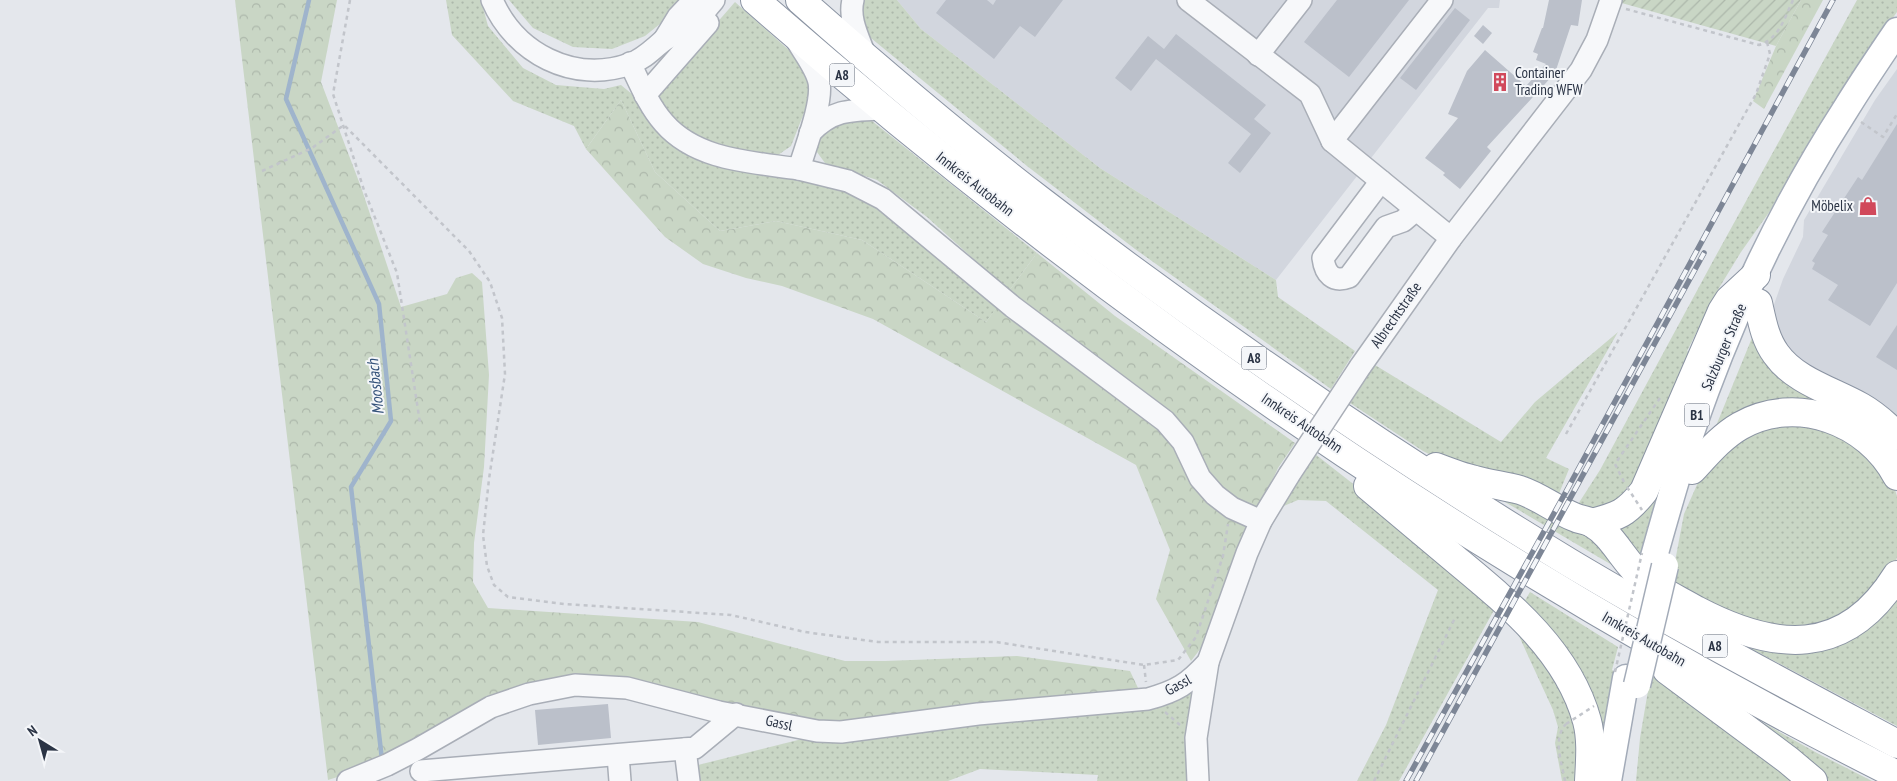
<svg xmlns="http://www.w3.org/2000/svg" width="1897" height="781" font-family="'PT Sans Narrow',sans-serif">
  <defs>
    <pattern id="grass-dots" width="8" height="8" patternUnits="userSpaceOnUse" patternTransform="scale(1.25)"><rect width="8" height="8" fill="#c9d6c5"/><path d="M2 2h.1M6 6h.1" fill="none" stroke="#adb8ab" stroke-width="1.8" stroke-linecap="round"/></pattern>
    <pattern id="forest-crowns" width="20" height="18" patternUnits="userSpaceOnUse" patternTransform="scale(1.25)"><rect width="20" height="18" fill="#c9d6c5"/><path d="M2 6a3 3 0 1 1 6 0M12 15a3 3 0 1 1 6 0" fill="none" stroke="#adb8ab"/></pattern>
    <pattern id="garden-furrows" width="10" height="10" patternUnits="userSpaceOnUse" patternTransform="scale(1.25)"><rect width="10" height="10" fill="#c9d6c5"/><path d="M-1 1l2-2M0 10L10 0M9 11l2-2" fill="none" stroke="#adb8ab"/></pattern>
  </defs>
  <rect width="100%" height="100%" fill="#e4e7ec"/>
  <g fill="#d2d6de">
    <path d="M897 0H1500L1499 8H1488L1276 280 1100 168 921 29Z"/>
    <path d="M1897 69V424L1785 351 1771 313 1783 279 1803 237 1804 220 1875 100Z"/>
  </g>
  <g fill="url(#grass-dots)">
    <path d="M446 0H481L488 26 523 68 556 85 604 89 621 85 638 99 667 140 723 167 824 184 870 201 999 305 986 322 862 240 776 221 720 231 655 172 621 100 586 149 574 126 513 101 452 35Z"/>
    <path d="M509 0H680L671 15 645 36 612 49 573 47 533 28Z"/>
    <path d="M859 0H897L921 29 1100 168 1276 280 1278 297 1355 351 1331 389 1135 249 1027 166 866 34Z"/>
    <path d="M1857 0H1897V12L1855 71 1805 150 1770 211 1741 252 1719 288 1687 351 1696 356 1647 468 1616 508 1573 512 1600 470 1713 261Z"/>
    <path d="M735 2 791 52 806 68 813 90 791 146 778 155 711 144 679 125 655 94Z"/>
    <path d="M845 116 867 117 1037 253 1009 291 927 217 877 180 825 163 814 148 823 130Z"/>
    <path d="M1756 328 1897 444V462L1825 409 1709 443Z"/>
    <path d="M1618 332 1546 458 1569 469 1558 496 1460 470 1423 451 1350 403 1375 365 1501 442 1535 402Z"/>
    <path d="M1685 420 1645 555 1640 552 1637 563 1609 527Z"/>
    <path d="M1798 420 1852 435 1891 478 1897 496V557L1895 564 1879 593 1824 630 1746 626 1670 588 1684 514 1700 478 1740 433Z"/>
    <path d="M1315 454 1394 516 1498 603 1399 781H1357L1386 725 1438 590 1326 501 1298 500 1279 508Z"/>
    <path d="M1488 492 1531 500 1602 539 1629 575Z"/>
    <path d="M1897 590V726L1735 640 1801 649Z"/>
    <path d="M1530 592 1618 647 1612 670 1615 672 1601 764 1521 607Z"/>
    <path d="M1513 623 1544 648 1579 724 1583 781H1562L1555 743 1558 727 1553 710Z"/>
    <path d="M1651 673 1718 719 1801 781H1636L1640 738Z"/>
    <path d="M1197 676 1195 781H1097L1098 775 980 769 948 781H699L698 765 798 740 906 731 1123 708Z"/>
    <path d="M1733 706 1817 753 1872 781H1822Z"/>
  </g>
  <g fill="url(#forest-crowns)">
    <path d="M235 0H337L321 82 361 187 401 307 447 294 456 278 472 273 482 282 489 375 484 467 474 543 473 582 488 608 698 622 845 661H885L1017 656 1130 671 1138 688 874 722 814 724 709 699 545 683 375 765 328 780Z"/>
    <path d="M1801 0H1823L1764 109 1753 101 1776 46Z"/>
    <path d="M621 100 655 172 720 231 776 221 862 240 986 322 1037 253 1115 316 1295 443 1278 468 1267 492 1243 534 1214 631 1191 661 1156 599 1170 550 1136 465 873 319 782 286 746 278 703 264 665 237 586 149Z"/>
  </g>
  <path fill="url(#garden-furrows)" d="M1618 0H1801L1776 46 1618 2Z"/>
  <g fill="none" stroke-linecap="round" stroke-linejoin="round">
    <path stroke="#9fb4cc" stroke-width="4.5" d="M309 0 286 99 379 304 391 421 351 487 382 760"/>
  </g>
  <g fill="#bbc0ca">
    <path d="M946 0H987L993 5 996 0H1063L1035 37 1020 26 994 59 936 13Z"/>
    <path d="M1337 0H1409L1349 77 1304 42Z"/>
    <path d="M1549 0H1582L1578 26 1571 25 1555 73 1487 147 1491 151 1460 189 1443 175 1445 173 1425 158 1458 118 1448 114 1467 71 1485 50 1526 86 1546 64 1536 60 1538 54 1533 52 1542 28H1543Z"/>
    <path d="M1455 8 1470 20 1416 90 1400 78Z"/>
    <path d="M1483 25 1492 33 1483 44 1474 36Z"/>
    <path d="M1176 34 1266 105 1254 119 1271 133 1240 173 1228 163 1251 134 1156 59 1131 91 1115 78 1148 36 1164 49Z"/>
    <path d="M1897 124V283L1870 326 1828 300 1838 285 1812 269 1815 263 1812 261 1828 235 1822 232 1858 177 1862 180Z"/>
    <path d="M1897 325V370L1876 357Z"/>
    <path d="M608 704 611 738 538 745 535 710Z"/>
  </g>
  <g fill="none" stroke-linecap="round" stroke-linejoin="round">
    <g stroke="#a9aeb7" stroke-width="24">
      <g id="minor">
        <path d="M492 0C515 53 573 84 630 64 644 59 653 49 664 40 672 35 681 33 688 28 698 21 706 9 714 0"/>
        <path d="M853 0C848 20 860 40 866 58"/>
        <path d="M1188 0 1310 94 1332 141 1451 238"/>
        <path d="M664 40 678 17 694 0"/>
        <path d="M1258 55 1301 0"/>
        <path d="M630 63C640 84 649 106 664 123 697 161 753 162 799 169 805 148 823 103 819 82 816 68 804 53 797 41"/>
        <path d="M645 95 708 23"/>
        <path d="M810 133C832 109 852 110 883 109"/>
        <path d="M1332 141 1442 0"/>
        <path d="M799 169 848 181 883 199 1013 307 1165 421 1183 442 1200 478 1215 495 1232 508 1261 521"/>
        <path d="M1381 181 1323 258C1325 274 1333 283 1349 277L1386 227 1403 221 1416 210"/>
        <path d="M1360 367 1451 238 1581 70 1597 40 1611 0"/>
        <path d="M685 749 689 781"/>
        <path d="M618 755 620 781"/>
        <path d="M421 771 695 748 736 714"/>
        <path d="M348 781 387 765 418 749 491 707 529 694 575 685 627 688 719 712 817 731 841 732 978 714 1148 699C1177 691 1188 684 1208 662L1247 553 1261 521 1289 475"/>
        <path d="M1198 781 1196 738 1208 662"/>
      </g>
    </g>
    <g stroke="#a3abb8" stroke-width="29">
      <g id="major">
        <path d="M1653 560C1669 503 1685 446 1706 390 1742 293 1791 194 1847 107 1863 81 1880 56 1897 31"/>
        <path d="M1608 781 1626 678"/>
      </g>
    </g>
    <g stroke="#8b94a3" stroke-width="30">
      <g id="highway">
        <path d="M755 0C1102 304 1484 568 1897 775"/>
        <path d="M800 0C878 69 958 137 1041 201 1210 331 1387 452 1570 563 1677 627 1787 685 1897 744"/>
        <path d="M1758 303C1762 321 1765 339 1776 354 1795 381 1833 391 1861 407 1875 415 1886 425 1897 436"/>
        <path d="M1436 467C1449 472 1462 477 1475 480 1490 484 1505 486 1520 490 1539 496 1556 510 1574 517 1580 520 1587 520 1592 523 1614 536 1624 563 1644 579 1659 591 1679 600 1696 610 1774 651 1845 659 1897 575"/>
        <path d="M1692 470C1707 454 1721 437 1740 426 1796 394 1868 421 1897 476"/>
        <path d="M1368 486C1397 510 1426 535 1455 559 1508 603 1568 651 1587 721 1592 740 1590 761 1589 781"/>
        <path d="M1592 523C1618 516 1626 514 1644 491L1722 311 1729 300 1756 275"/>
        <path d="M1667 670 1788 760 1813 781"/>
      </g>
    </g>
    <g stroke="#c2c5cb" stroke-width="2.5" stroke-dasharray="4 4" stroke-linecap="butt">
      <path d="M350 0 333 94 364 190 397 273 420 423"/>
      <path d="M1626 9 1759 45C1779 39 1785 17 1793 0"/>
      <path d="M1861 122 1883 137 1897 114"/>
      <path d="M262 171 312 148 344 125 469 251 490 282 502 318 505 374 489 479 483 535 487 566 494 585 508 597 564 604 731 615 805 632 878 642H996L1144 665 1178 660 1196 637 1223 556 1228 524"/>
      <path d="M1566 434 1756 94 1770 54 1767 42"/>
      <path d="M1624 482 1615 464 1660 398"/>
      <path d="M1144 665 1146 682"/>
      <path d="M1165 712 1180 725"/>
      <path d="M1374 781 1455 618"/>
      <path d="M1565 781C1562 763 1552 739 1566 724"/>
    </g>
    <use href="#minor" stroke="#f7f8fa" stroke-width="21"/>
    <use href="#major" stroke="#fff" stroke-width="26"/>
    <use href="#highway" stroke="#fff" stroke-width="28"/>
    <g stroke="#7d8696" stroke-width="5.5">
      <g id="rail">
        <path d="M1406 781 1568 488 1833 0"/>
        <path d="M1416 781 1704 253"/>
      </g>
    </g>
    <use href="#rail" stroke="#f4f6f9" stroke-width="4" stroke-dasharray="11" stroke-linecap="butt"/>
    <g stroke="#a9aeb7" stroke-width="24" stroke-linecap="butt">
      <path id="minor-bridge" d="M1289 475 1360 367"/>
    </g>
    <g stroke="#a3abb8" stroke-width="29" stroke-linecap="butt">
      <path id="major-bridge" d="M1637 685 1665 566"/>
    </g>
    <g stroke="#c2c5cb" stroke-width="2.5" stroke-dasharray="4 4" stroke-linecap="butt">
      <path d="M1627 487 1642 510"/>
      <path d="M1615 672 1642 553"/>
      <path d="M1566 724 1594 706"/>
    </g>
    <use href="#minor-bridge" stroke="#f7f8fa" stroke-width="21"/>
    <use href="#major-bridge" stroke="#fff" stroke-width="26"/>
  </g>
  <defs>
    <g id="building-bare" transform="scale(1.5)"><path d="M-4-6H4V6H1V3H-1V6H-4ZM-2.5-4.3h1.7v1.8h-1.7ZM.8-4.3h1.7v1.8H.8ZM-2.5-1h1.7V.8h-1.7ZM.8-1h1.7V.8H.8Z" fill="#d1495b" stroke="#f4f6f9" stroke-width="2.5" paint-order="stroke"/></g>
    <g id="shop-bare" transform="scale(1.5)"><path d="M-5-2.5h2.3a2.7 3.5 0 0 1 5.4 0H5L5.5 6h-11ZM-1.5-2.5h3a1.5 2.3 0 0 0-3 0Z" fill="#d1495b" stroke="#f4f6f9" stroke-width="2.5" paint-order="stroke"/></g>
  </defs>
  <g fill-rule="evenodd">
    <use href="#building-bare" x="1500" y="82"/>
    <use href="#shop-bare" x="1868" y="206"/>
  </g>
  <g text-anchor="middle" stroke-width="4" stroke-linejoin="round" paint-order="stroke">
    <g fill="#f4f6f9" stroke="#676e7b" stroke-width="1">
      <rect x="829.5" y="63.5" width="25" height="23" rx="4"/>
      <rect x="1241.5" y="346.5" width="25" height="23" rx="4"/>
      <rect x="1684.5" y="403.5" width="25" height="23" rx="4"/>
      <rect x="1702.5" y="634.5" width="25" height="23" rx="4"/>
    </g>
    <g font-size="14" font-weight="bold" fill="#2b3445">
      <text x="842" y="80">A8</text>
      <text x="1254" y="363">A8</text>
      <text x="1697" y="420">B1</text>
      <text x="1715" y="651">A8</text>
    </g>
    <g font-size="15" fill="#2b3445" stroke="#f4f6f9" text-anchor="start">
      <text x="1515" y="78">Container<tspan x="1515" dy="17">Trading WFW</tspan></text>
      <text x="1853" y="211" text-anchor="end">Möbelix</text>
    </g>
    <g font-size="15" fill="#2b3445" stroke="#f4f6f9">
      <text transform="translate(975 184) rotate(38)" y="5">Innkreis Autobahn</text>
      <text transform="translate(1396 315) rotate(-55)" y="5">Albrechtstraße</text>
      <text transform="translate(1724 347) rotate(-67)" y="5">Salzburger Straße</text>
      <text transform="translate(1302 423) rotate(34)" y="5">Innkreis Autobahn</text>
      <text transform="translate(1644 639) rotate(30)" y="5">Innkreis Autobahn</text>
      <text transform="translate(1178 685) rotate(-29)" y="5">Gassl</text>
      <text transform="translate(779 723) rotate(12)" y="5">Gassl</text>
    </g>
    <g font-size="16" font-style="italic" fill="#34527a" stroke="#f4f6f9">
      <text transform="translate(375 387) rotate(-96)" y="6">Moosbach</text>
    </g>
  </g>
  <g transform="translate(40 741) rotate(323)" stroke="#f4f6f9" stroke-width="4" paint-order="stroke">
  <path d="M0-4L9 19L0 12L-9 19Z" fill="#2b3445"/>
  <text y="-8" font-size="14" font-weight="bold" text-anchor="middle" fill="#2b3445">N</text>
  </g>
</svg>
